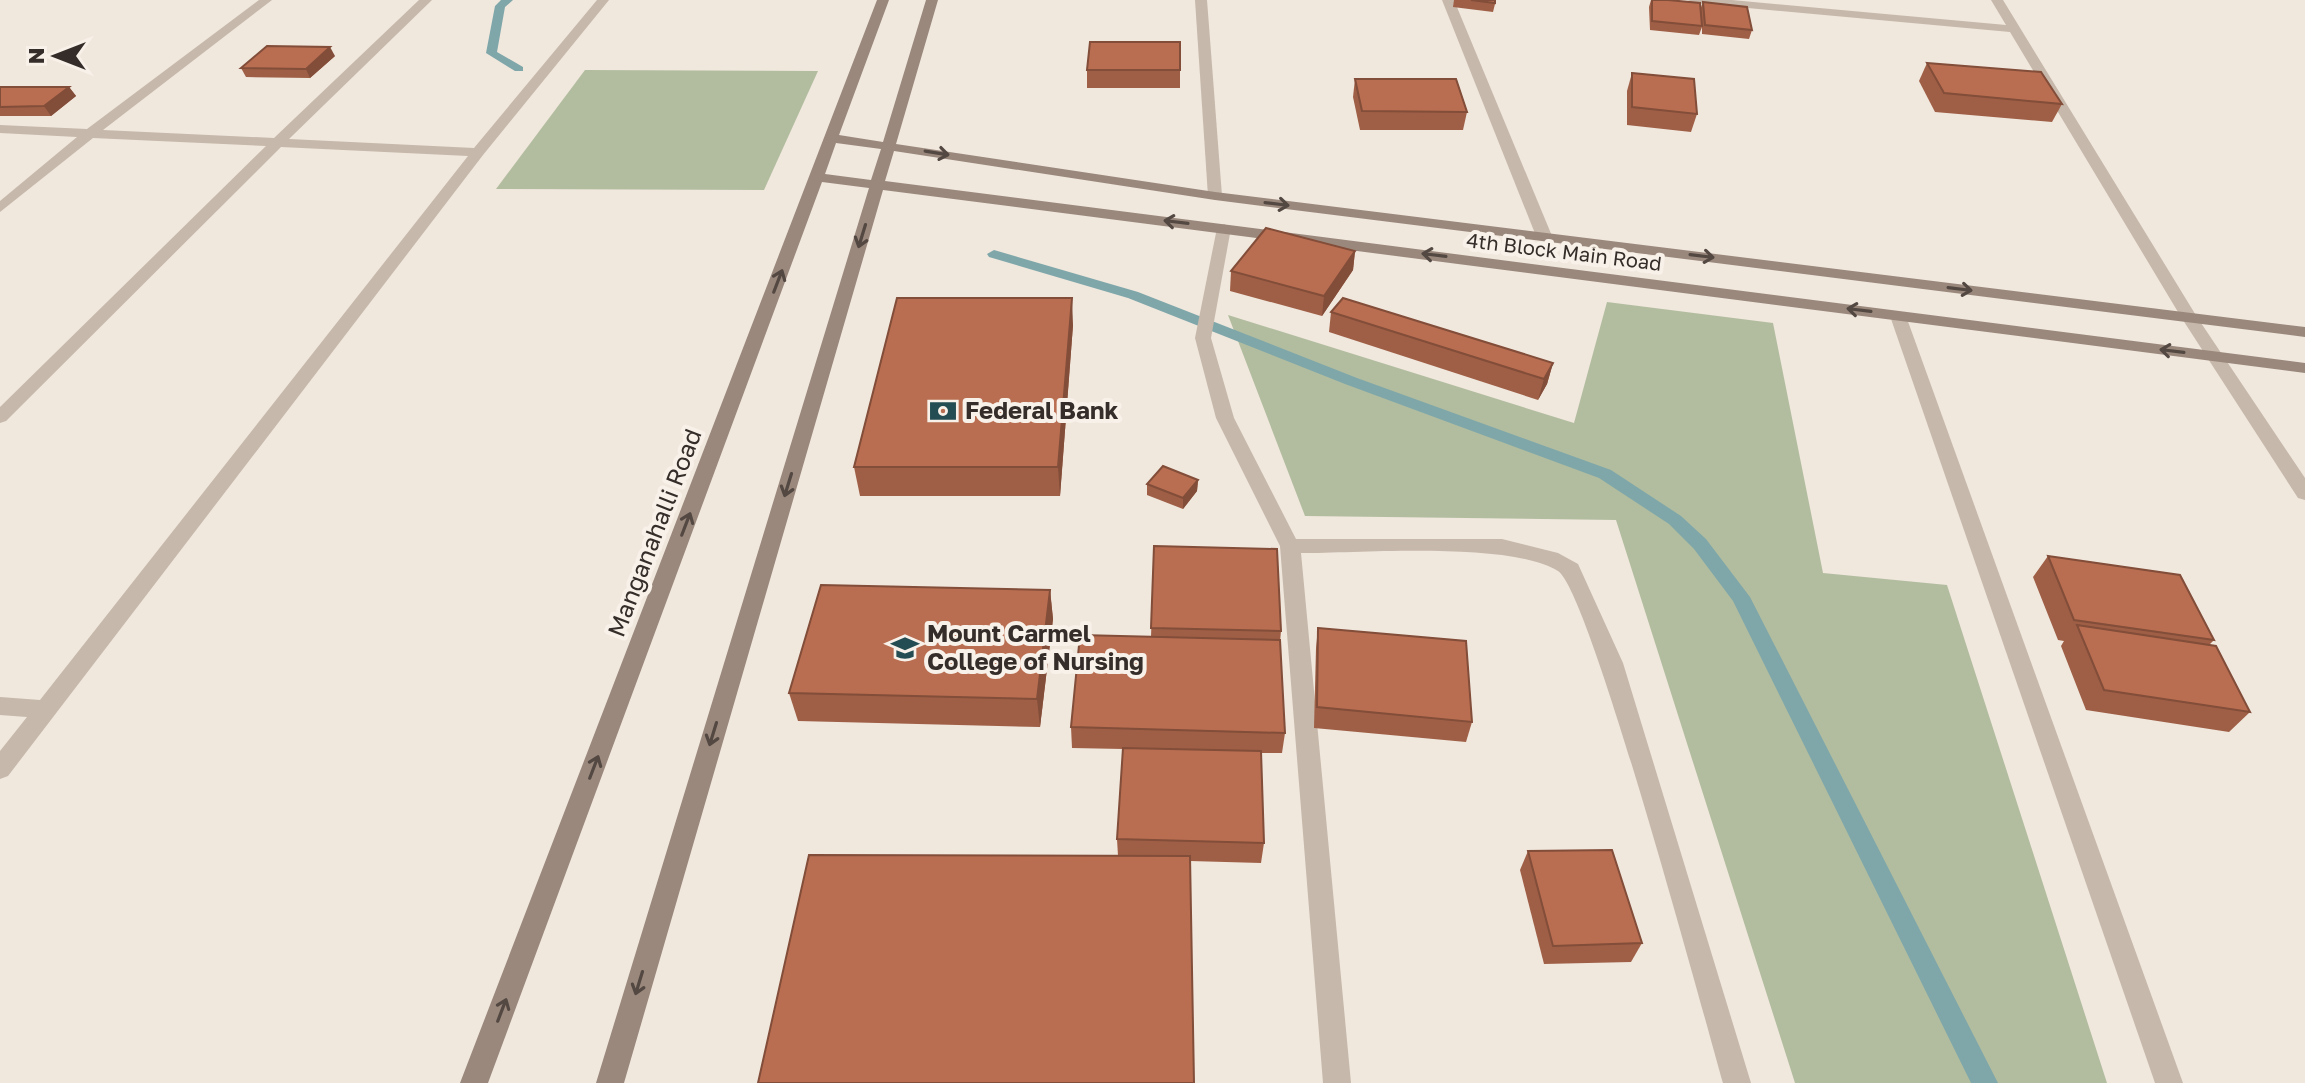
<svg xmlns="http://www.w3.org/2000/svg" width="2305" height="1083" font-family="'Golos Text',sans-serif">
  <rect width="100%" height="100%" fill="#f0e7dd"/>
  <g fill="#b2bd9f">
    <path d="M585 70 818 71 764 190 496 189Z"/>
    <path d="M1607 302 1773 323 1823 573 1947 585 2107 1083H1795L1616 520 1305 516 1228 315 1574 423Z"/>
  </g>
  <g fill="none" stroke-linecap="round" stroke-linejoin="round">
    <g fill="#7fa7aa" fill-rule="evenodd">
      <path d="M501 0H513L505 7 497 52 523 67V71H515L486 53 495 6Z"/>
      <path d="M994 250 1138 292 1357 378 1611 470 1681 516 1706 539 1750 597 1998 1083H1971L1733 601 1694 549 1669 524 1599 478 1345 384 1128 298 989 257 987 254Z"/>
    </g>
    <g fill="#c6b8aa" fill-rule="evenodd">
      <path d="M259 0H272L103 130 274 138 419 0H432L289 139 474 148 597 0H609L483 155 8 776 0 779V751L27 717 0 715V697L40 700 468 156 281 147 6 421 0 423V407L266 146 93 138 0 212V201L77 137 0 133V125L87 129Z"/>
      <path d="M1195 0H1207L1222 196 1215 200 1208 196Z"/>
      <path d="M1442 0H1454L1552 236 1549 239H1539L1536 236Z"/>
      <path d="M1688 0H1732L2006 25 1991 0H2003L2197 317 2305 478V500L2298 498 2181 317 2010 32 1694 3Z"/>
      <path d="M1224 224 1231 228 1211 338 1234 418 1296 539H1502L1558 553 1578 564 1623 663 1751 1083H1723C1704 1017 1590 591 1558 571 1509 541 1363 553 1301 553L1351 1083H1323L1280 546 1216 418 1195 338 1217 228Z"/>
      <path d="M1898 311 1906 316 2183 1083H2155L1890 316Z"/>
    </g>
    <path fill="#9a887c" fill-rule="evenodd" d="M877 0H889L839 135 883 142 926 0H938L896 144 1215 192 2305 327V337L1215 200 894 151 885 181 2305 363V373L883 190 624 1083H596L869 188 822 182 488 1083H460ZM836 143 881 149 871 180 825 174Z"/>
  </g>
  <g fill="#9f5f46">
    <path d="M1454 0H1496L1493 12 1453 7Z"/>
    <path d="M1651 0 1700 10 1703 2 1752 30 1749 39 1702 34V27L1699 35 1650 30 1649 7Z"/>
    <path d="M1180 42V88H1087V70Z"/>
    <path d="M335 56 310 78 246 77 241 68Z"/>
    <path d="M1927 63 2062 104 2052 122 1935 112 1919 81Z"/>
    <path d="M1632 73 1697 114 1691 132 1627 125V91Z"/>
    <path d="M1355 79 1467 112 1463 130H1360L1353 97Z"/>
    <path d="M0 87H69L76 96 51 116H0Z"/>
    <path d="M1355 251 1353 270 1322 316 1230 291 1231 271Z"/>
    <path d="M1331 312 1553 363 1547 384 1538 400 1329 332Z"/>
    <path d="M1073 325 1060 496H860L854 467Z"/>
    <path d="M1198 480 1197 491 1183 509 1147 495V484Z"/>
    <path d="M1154 546 1281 631 1280 642 1285 733 1282 753H1261L1264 843 1261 863 1190 861 1118 856 1117 839 1123 749 1072 748 1071 727 1151 637Z"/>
    <path d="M2048 556 2214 640 2209 645 2250 712 2229 732 2086 710 2061 646 2064 641 2058 640 2033 577Z"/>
    <path d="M1050 590 1053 619 1040 727 798 721 789 693Z"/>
    <path d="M1318 628 1472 722 1466 742 1314 728 1316 648Z"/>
    <path d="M1528 851 1642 943 1631 962 1544 964 1520 870Z"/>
  </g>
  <g fill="#824d39">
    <path d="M330 47 335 56 310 78 306 69Z"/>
    <path d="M69 87 76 96 51 116 44 106Z"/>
    <path d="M1355 251 1353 270 1322 316 1324 296Z"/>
    <path d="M1072 298 1073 325 1060 496 1058 467Z"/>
    <path d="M1553 363 1547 384 1538 400 1544 379Z"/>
    <path d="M1198 480 1197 491 1183 509V498Z"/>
    <path d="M1050 590 1053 619 1040 727 1037 699Z"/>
  </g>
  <g fill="#b96e51" stroke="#824d39" stroke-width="2">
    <path d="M1471 0H1495V3Z"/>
    <path d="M1652 0H1668L1700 3 1702 26 1652 21Z"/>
    <path d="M1703 2 1747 7 1752 30 1705 25Z"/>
    <path d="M1090 42H1180V70H1087Z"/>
    <path d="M267 46 330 47 306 69 241 68Z"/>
    <path d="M1927 63 2041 72 2062 104 1944 93Z"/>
    <path d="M1632 73 1694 79 1697 114 1632 107Z"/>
    <path d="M1355 79H1456L1467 112 1362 111Z"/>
    <path d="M0 87H69L44 106 0 107Z"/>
    <path d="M1266 228 1355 251 1324 296 1231 271Z"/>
    <path d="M897 298H1072L1058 467H854Z"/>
    <path d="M1343 298 1553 363 1544 379 1331 312Z"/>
    <path d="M1163 466 1198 480 1183 498 1147 484Z"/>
    <path d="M1154 546 1277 549 1281 631 1151 628Z"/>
    <path d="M2048 556 2180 575 2214 640 2074 620Z"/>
    <path d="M821 585 1050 590 1037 699 789 693Z"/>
    <path d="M2077 625 2216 646 2250 712 2104 690Z"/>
    <path d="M1318 628 1466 641 1472 722 1317 707Z"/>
    <path d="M1080 635 1280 640 1285 733 1071 727Z"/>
    <path d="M1123 748 1261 751 1264 843 1117 839Z"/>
    <path d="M1612 850 1642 943 1553 946 1528 851Z"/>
    <path d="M809 855 1190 856 1194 1083H758Z"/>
  </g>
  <defs><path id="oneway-shaft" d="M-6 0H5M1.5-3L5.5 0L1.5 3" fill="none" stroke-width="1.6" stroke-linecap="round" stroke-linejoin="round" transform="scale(2)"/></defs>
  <g stroke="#534842">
    <use href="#oneway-shaft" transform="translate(937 153) rotate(9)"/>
    <use href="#oneway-shaft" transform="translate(1277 204) rotate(7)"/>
    <use href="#oneway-shaft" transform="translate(1176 222) rotate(-173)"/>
    <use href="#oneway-shaft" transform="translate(862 236) rotate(107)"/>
    <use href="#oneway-shaft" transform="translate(1434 255) rotate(-173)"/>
    <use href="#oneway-shaft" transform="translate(1702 256) rotate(7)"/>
    <use href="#oneway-shaft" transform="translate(778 281) rotate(-69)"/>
    <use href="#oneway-shaft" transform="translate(1960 289) rotate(7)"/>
    <use href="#oneway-shaft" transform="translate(1859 310) rotate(-173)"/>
    <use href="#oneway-shaft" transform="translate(2172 351) rotate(-173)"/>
    <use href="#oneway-shaft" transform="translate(788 485) rotate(107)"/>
    <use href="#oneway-shaft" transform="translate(686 524) rotate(-69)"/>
    <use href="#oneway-shaft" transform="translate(713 734) rotate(107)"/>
    <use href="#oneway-shaft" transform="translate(594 767) rotate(-69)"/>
    <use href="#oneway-shaft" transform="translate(639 983) rotate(107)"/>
    <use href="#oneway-shaft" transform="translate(502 1010) rotate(-69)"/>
  </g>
  <defs>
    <g id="bank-bare" transform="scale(2.16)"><path d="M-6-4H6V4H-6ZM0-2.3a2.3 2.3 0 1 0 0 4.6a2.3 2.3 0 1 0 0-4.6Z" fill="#234d52" stroke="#f8f1e9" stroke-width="2.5" paint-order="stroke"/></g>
    <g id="university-bare" transform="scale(2.16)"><path d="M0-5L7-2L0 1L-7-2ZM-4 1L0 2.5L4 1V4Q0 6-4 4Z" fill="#234d52" stroke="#f8f1e9" stroke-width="2.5" paint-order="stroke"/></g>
  </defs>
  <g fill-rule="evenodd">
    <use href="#bank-bare" x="943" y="411"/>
    <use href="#university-bare" x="905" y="648"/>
  </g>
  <g text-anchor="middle" stroke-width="8" stroke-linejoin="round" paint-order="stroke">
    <g font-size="20" fill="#352d29" stroke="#f8f1e9">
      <text transform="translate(1564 252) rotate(7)" y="7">4th Block Main Road</text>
    </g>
    <g font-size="24" font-weight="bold" fill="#352d29" stroke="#f8f1e9" text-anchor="start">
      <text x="965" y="419">Federal Bank</text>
      <text x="927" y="642">Mount Carmel<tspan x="927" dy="28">College of Nursing</tspan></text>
    </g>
    <g font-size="24" fill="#352d29" stroke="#f8f1e9">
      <text transform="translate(655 533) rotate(-69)" y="8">Manganahalli Road</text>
    </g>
  </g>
  <g transform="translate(56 56) rotate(270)" stroke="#f8f1e9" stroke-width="6" paint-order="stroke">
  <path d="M0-6L14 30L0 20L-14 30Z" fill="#352d29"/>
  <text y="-12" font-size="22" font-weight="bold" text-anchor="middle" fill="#352d29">N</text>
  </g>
</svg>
